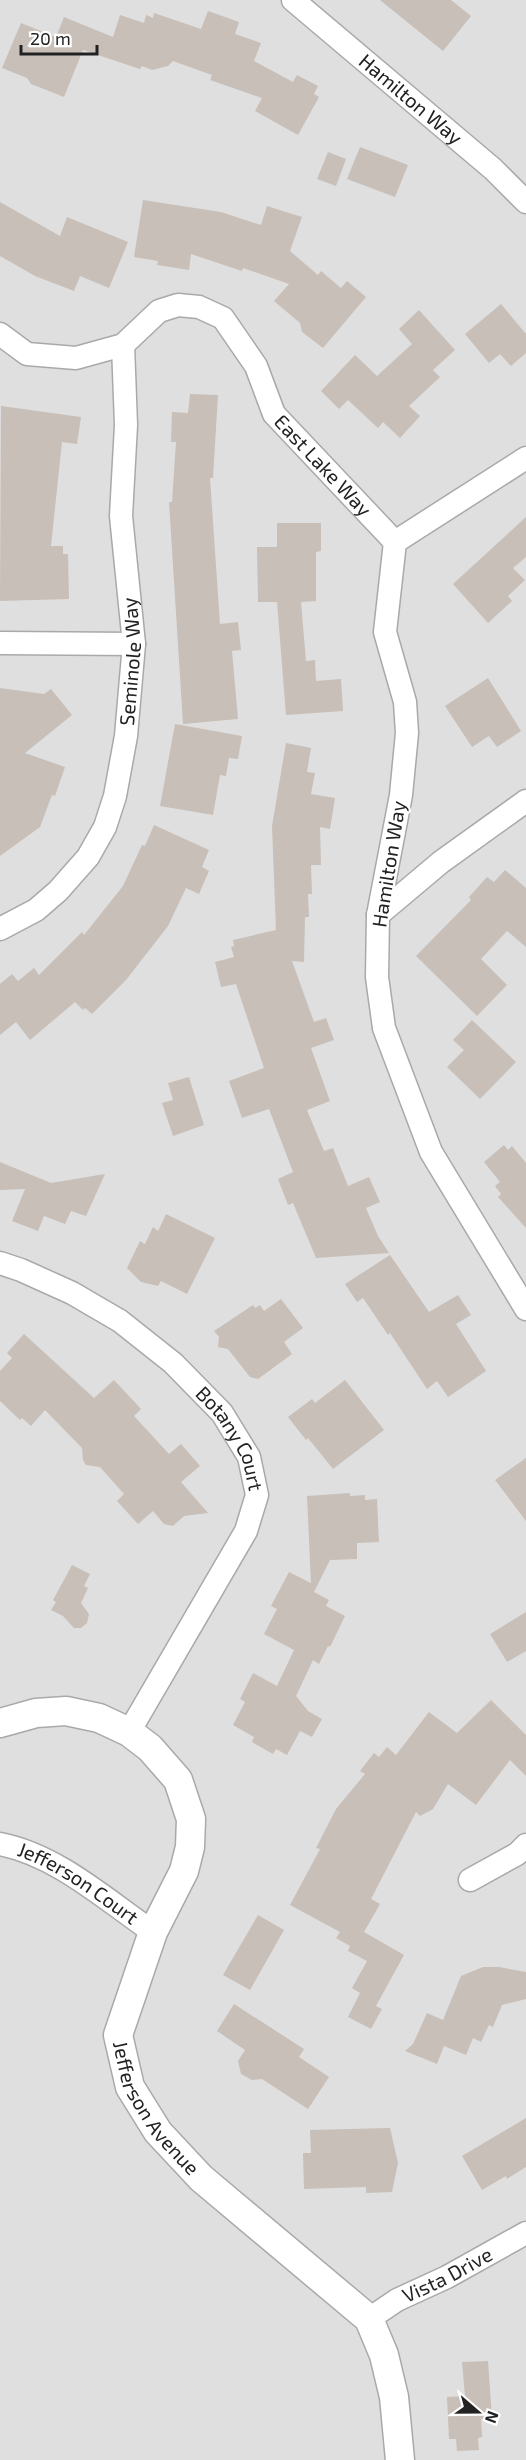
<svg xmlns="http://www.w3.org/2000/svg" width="526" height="2460" font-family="'Exo 2',sans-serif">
  <rect width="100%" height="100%" fill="#f2efe9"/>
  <rect fill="#e0dfdf" x="0" y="0" width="526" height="2460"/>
  <g fill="#c7bfb8">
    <path d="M380 0H451L471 16 443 51Z"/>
    <path d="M208 11 239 22 235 34 261 43 254 61 293 82 297 75 318 86 314 94 319 97 298 135 255 111 262 98 210 80 212 75 173 61 168 66 152 70 142 66 140 69 83 50 64 97 31 84 27 78 2 68 21 23 56 37 64 17 113 37 120 15 144 23 146 15 153 18 154 13 201 29Z"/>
    <path d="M360 147 408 165 395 197 347 179Z"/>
    <path d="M328 152 346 159 336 186 317 179Z"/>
    <path d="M143 200 221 212 261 225 267 206 302 217 290 251 318 275 321 271 341 288 347 281 366 297 323 348 302 332 300 323 274 301 289 284 243 268 242 271 191 254 189 270 157 265 158 261 134 257Z"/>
    <path d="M0 202 60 236 67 217 128 242 109 288 80 276 74 291 35 276 0 256Z"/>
    <path d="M501 304 526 334V353L511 366 500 354 489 363 465 334Z"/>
    <path d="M419 310 455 350 433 370 440 377 409 406 420 416 400 438 383 422 378 428 348 400 339 409 321 391 355 355 377 376 412 344 399 329Z"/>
    <path d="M190 394 218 395 213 478H210L220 624 238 622 241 650 232 651 238 719 183 724 169 502H172L176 442H171L172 412 188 413Z"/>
    <path d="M1 406 81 417 77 444 62 442 51 546H63V554H68L69 599 0 601Z"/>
    <path d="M526 517V557L513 568 525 580 508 596 512 601 488 623 453 584Z"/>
    <path d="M277 523H321V551L316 552V601L301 602 306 661 315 660 316 681 341 679 343 711 286 715 277 602H258L257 547H277Z"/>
    <path d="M488 678 521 731 497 747 489 736 472 747 445 706Z"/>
    <path d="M0 688 44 694 51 689 72 715 25 753 65 767 55 796 52 795 40 827 0 856Z"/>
    <path d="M175 724 242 736 238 759 229 758 226 776 220 775 213 815 160 806Z"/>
    <path d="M286 743 311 748 307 772 315 773 311 794 335 798 330 829 320 827 321 865H311L312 894H308L309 917H305L304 962 292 961 314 1022 326 1018 334 1040 311 1048 330 1101 307 1110 324 1151 333 1148 348 1186 369 1177 380 1202 366 1208 378 1236 389 1253 316 1258 293 1203 288 1205 278 1179 293 1172 269 1109 242 1118 229 1081 264 1068 236 984 221 987 215 962 234 957 231 947 234 946 233 940 276 930 272 826Z"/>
    <path d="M154 825 209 850 202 867 209 871 199 894 186 888 168 926 126 980 92 1014 85 1008 83 1010 75 1002 30 1040 16 1022 0 1035V984L12 974 18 981 34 968 39 975 82 932 84 935 123 886 142 845 145 846Z"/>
    <path d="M505 870 526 888V947L507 931 481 959 507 985 477 1016 416 956 471 900 469 897 487 877 494 882Z"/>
    <path d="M472 1020 516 1062 480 1099 447 1067 464 1050 453 1040Z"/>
    <path d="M189 1077 204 1125 173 1136 162 1103 173 1100 168 1083Z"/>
    <path d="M504 1145 508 1150 512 1146 526 1163V1228L498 1197 501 1194 495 1186 500 1182 484 1162Z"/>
    <path d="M0 1162 51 1183 105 1174 86 1216 71 1211 65 1224 44 1216 38 1231 12 1221 25 1189 0 1190Z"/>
    <path d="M166 1214 215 1238 187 1294 161 1281 158 1286 141 1282 127 1268 140 1241 145 1244 153 1227 158 1231Z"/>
    <path d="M390 1255 429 1312 458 1295 471 1315 456 1324 486 1371 448 1397 437 1381 427 1389 390 1333 388 1335 363 1298 357 1302 345 1284Z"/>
    <path d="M281 1299 303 1328 284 1342 292 1354 258 1379 250 1377 228 1349 218 1347 219 1337 214 1331 253 1305 255 1308 260 1305 264 1311Z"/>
    <path d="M24 1334 94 1398 114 1380 141 1409 134 1416 169 1454 181 1444 200 1466 181 1482 208 1513 184 1516 173 1526 164 1524 153 1511 138 1524 117 1501 124 1494 100 1467 86 1465 83 1460 82 1448 45 1410 31 1426 22 1418 20 1420 0 1401V1371L12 1358 7 1353Z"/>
    <path d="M345 1380 384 1430 333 1469 308 1438 306 1440 288 1417 312 1399 315 1403Z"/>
    <path d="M526 1458V1521L495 1480Z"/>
    <path d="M350 1493V1496L365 1495V1500L377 1499 379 1542 357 1543V1559L330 1560 314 1592 329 1600 326 1606 345 1616 330 1647 328 1646 319 1664 313 1660 296 1696 308 1711 322 1719 312 1737 300 1731 287 1755 276 1749 273 1754 252 1742 254 1737 233 1725 245 1702 240 1699 253 1673 277 1686 294 1650 264 1634 277 1609 271 1606 289 1572 311 1583 307 1496Z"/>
    <path d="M72 1565 90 1574 84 1586 88 1588 81 1603 89 1614 87 1623 81 1628H74L63 1616 51 1610 56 1602 53 1600Z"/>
    <path d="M526 1612V1651L507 1662 490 1634Z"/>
    <path d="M491 1700 526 1735V1776L510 1760 476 1805 448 1784 433 1809 420 1816 416 1812 371 1899 380 1904 364 1932 404 1955 376 2006 382 2009 371 2029 348 2017 360 1993 352 1988 367 1961 348 1951 350 1946 336 1938 340 1932 290 1905 320 1849 316 1848 336 1809 365 1774 360 1771 374 1753 379 1757 387 1747 396 1755 429 1712 457 1733Z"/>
    <path d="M258 1915 284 1930 250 1990 223 1975Z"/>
    <path d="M483 1967H499L526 1972V1999L502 2005 493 2027 489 2025 481 2042 473 2038 466 2055 444 2046 437 2064 405 2051 413 2044 427 2013 443 2020 461 1976Z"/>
    <path d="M234 2004 304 2049 299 2057 329 2077 308 2109 262 2079 252 2080 241 2074 238 2061 245 2050 217 2031Z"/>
    <path d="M526 2118V2167L507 2179 506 2176 482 2190 462 2156Z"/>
    <path d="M390 2128 398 2163 392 2192 366 2193V2187L304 2189 303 2153H311L310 2130Z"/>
    <path d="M488 2361 492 2418 481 2419 482 2437 478 2438 479 2450 457 2451 456 2439H449L447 2397 465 2396 462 2362Z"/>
  </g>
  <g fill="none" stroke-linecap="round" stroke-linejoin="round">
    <g stroke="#a9a9a9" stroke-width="25">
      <g id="minor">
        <path id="s1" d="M293 0 493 169 526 202"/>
        <path id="s2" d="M0 334 27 354 76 358 123 345 159 311 178 305 199 307 223 318 256 366 274 414 395 542"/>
        <path d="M526 458 395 542 385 632 405 702 407 733 401 795 378 915 377 977 384 1028 431 1152 526 1309"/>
        <path d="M0 643 134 644"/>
        <path d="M378 915 441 862 526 801"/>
        <path id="s3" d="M0 929 36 910 58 891 88 857 105 827 115 796 126 736 134 644 121 516 126 425 123 345"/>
        <path id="s4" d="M0 1263 21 1270 72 1293 120 1321 173 1363 222 1413 249 1457 257 1495 246 1531 129 1732"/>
        <path id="s5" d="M0 1844C57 1855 106 1900 153 1932"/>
        <path d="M470 1880 517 1854 526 1845"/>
        <path id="s6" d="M369 2319 397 2300 447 2277 526 2233"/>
      </g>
    </g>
    <g stroke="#a9a9a9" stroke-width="31">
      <g id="tertiary">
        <path id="s7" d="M0 1723 36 1713 66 1711 99 1718 129 1732 150 1748 178 1780 191 1819 190 1847 184 1871 153 1932 118 2035 130 2087 158 2132 201 2178 369 2319 384 2355 394 2397 400 2460"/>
      </g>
    </g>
    <use href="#minor" stroke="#fff" stroke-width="22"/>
    <use href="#tertiary" stroke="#fff" stroke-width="28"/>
  </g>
  <g text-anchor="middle" stroke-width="4.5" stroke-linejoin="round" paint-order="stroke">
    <g font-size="20" fill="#222" stroke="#fff">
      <text dy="7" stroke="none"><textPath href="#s1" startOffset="154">Hamilton Way</textPath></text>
      <text dy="7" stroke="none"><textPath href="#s2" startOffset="429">East Lake Way</textPath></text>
      <text dy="7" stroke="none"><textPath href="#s3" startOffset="318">Seminole Way</textPath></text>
      <text transform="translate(389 864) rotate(-81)" y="7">Hamilton Way</text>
      <text dy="7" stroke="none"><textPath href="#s4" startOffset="298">Botany Court</textPath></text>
      <text dy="7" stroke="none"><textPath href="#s5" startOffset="88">Jefferson Court</textPath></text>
      <text dy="7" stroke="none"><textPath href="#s7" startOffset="558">Jefferson Avenue</textPath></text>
      <text dy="7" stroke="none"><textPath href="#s6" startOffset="90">Vista Drive</textPath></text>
    </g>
  </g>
  <g transform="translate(478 2412) rotate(110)" stroke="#ffffff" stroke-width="4.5" paint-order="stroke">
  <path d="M0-4.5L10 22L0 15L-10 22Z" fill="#222222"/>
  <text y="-9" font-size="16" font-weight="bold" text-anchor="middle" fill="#222222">N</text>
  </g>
  <path d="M21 45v9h76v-9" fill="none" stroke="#222222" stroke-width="3"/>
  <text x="30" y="45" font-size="18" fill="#222222" stroke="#ffffff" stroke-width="4.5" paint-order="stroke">20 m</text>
</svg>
